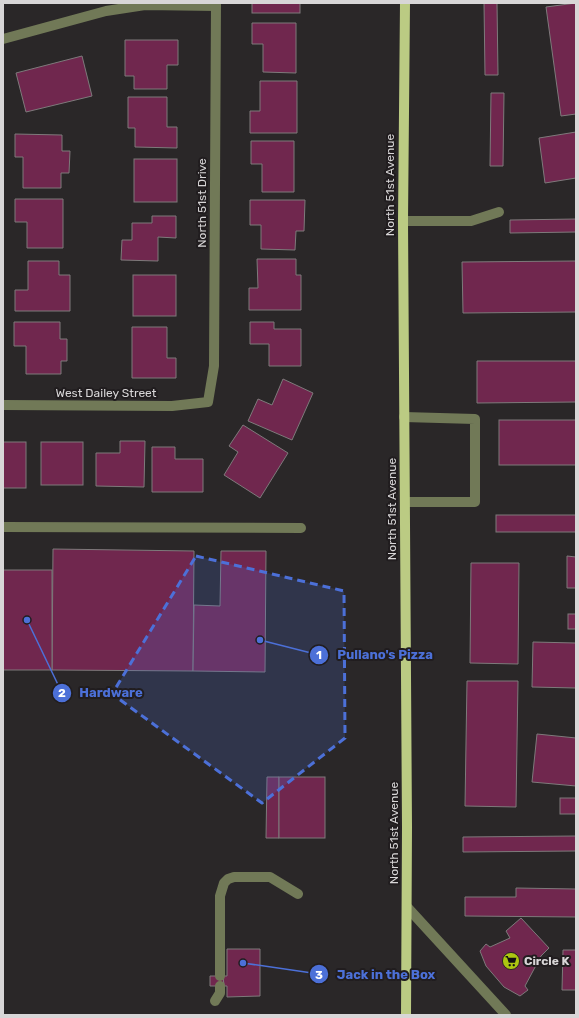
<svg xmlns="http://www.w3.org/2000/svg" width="579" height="1018" font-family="Rubik,sans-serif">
  <rect width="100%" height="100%" fill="#2a2728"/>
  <g fill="#70274e" stroke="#7e7a7b">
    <rect x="252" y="3" width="48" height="10"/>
    <path d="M484 3H497L498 75H485Z"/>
    <path d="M576 3V114L561 116 546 7Z"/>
    <path d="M252 23H296V73L263 72V44H252Z"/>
    <path d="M125 40H178V65H167V89H134V76H125Z"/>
    <path d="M82 56 92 96 26 112 16 73Z"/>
    <path d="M260 81H297V133H250V111H260Z"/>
    <path d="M491 93H504L503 166H490Z"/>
    <path d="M128 97H167V127H177V148L135 147V128H128Z"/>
    <path d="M576 132V178L545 183 539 138Z"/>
    <path d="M15 134 62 135V151H70L69 173H61V188H23V157H15Z"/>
    <path d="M251 141H294V192H262V164H251Z"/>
    <rect x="134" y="159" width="43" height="43"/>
    <path d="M15 199H63V248H27V222H15Z"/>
    <path d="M250 200H305L304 231H296L295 250 261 249V225H250Z"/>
    <path d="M152 216H176V238L158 237V261L121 260 122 240H132V223H152Z"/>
    <path d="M576 219V232L510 233V220Z"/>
    <path d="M257 259H296V275H301V310H249V288H258Z"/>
    <path d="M28 261H59V275H70V311H15V290H28Z"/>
    <path d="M576 261V312L463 313 462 262Z"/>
    <rect x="133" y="275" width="43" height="41"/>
    <path d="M14 322H60V339H67V361H61V374H26V346H14Z"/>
    <path d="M250 322H274V329H301V366H269V344H250Z"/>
    <path d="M132 327H167V358H176V378H132Z"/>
    <path d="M477 361H576V402L477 403Z"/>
    <path d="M283 379 313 393 292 440 248 421 258 399 272 405Z"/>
    <rect x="499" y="420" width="77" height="45"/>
    <path d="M243 425 288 453 260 498 224 475 238 452 229 446Z"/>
    <path d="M120 441H145L144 487 96 486V453H120Z"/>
    <rect x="3" y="442" width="23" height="46"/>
    <rect x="41" y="442" width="42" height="43"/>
    <path d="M152 447H175V459H203V492H152Z"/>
    <rect x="496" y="515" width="80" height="17"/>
    <path d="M53 549 194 551 193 671 52 670Z"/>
    <path d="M221 551H266L265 672 193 671 194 605 220 606Z"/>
    <path d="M567 556 576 557V588H567Z"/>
    <path d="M471 563H519L518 664 470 663Z"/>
    <rect x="3" y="570" width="49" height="100"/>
    <rect x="568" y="614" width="8" height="15"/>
    <path d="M533 642 576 643V688L532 687Z"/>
    <path d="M467 681H518L516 807 465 806Z"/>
    <path d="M537 734 576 738V786L532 782Z"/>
    <path d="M267 777H279V838H266Z"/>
    <rect x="279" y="777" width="46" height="61"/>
    <rect x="560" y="798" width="16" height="16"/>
    <path d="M576 836V851L463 852V837Z"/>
    <path d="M516 888 576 889V917L465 916V897H516Z"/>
    <path d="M521 918 549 948 541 956 525 986 528 990 520 996 504 987 486 966 480 951 486 944 490 947 510 938 506 931Z"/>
    <path d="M227 949H260V996L227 997V986H224L223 976H227Z"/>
    <path d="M563 950H576V990H562Z"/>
    <path d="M210 976H223L224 986H210Z"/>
  </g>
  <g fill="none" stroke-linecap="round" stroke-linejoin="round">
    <g stroke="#717957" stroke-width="10">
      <path d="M3 39 106 11 145 5 216 6"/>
      <path d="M403 221H471L499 212"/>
      <path d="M3 405 172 406 208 402 214 366 216 3"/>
      <path d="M404 417 475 419V502H405"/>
      <path d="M3 527 301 528"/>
      <path d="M407 907 506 1015"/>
      <path d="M220 976V896L224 883 228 879 234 877H270L298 894"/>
      <path d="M215 1001 220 993V986"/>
    </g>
    <path stroke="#bbcb83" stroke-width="10" d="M405 3 403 221 407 827 406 1015"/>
  </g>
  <path fill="#4c70d8" fill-opacity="0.2" stroke="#4c70d8" stroke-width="3" stroke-dasharray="8 5" stroke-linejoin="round" d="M196 556 344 591 345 738 262 803 112 694Z"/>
  <defs>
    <g id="supermarket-disc" transform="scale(0.9)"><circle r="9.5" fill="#acc611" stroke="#211d1f"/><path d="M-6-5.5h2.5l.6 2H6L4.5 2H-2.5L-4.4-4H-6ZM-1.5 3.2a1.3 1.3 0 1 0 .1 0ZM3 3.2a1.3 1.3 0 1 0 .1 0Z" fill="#111"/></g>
  </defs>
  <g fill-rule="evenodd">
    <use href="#supermarket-disc" x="511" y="961"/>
  </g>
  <g text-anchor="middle" stroke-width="4" stroke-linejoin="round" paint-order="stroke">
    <g font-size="12" fill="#d8d6d7" stroke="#211d1f">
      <text transform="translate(390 185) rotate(-90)" y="4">North 51st Avenue</text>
      <text transform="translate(202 203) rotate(-90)" y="4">North 51st Drive</text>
      <text x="106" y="397">West Dailey Street</text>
      <text transform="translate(392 509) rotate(-90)" y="4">North 51st Avenue</text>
      <text transform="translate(394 833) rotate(-90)" y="4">North 51st Avenue</text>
    </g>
    <g font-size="12" font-weight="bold" fill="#d8d6d7" stroke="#211d1f" text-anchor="start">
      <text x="524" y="965">Circle K</text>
    </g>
  </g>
  <path fill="none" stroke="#4c70d8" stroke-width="1.5" d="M260 640L319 655M27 620L62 693M243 963L319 974"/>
  <g fill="#4c70d8" stroke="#211d1f" stroke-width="1.5">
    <circle cx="260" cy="640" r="4"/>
    <circle cx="27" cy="620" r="4"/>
    <circle cx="243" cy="963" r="4"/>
    <circle cx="319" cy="655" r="10"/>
    <circle cx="62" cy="693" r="10"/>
    <circle cx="319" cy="974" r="10"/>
  </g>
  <g font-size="12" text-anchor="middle" font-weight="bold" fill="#fff">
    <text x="319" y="659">1</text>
    <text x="62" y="697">2</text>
    <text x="319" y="979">3</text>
  </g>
  <g font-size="13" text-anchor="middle" font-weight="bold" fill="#4c70d8" stroke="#211d1f" stroke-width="4" stroke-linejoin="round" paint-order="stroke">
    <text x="385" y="659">Pullano's Pizza</text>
    <text x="111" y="697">Hardware</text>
    <text x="386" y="979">Jack in the Box</text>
  </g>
  <rect width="579" height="1018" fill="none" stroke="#d8d6d7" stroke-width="8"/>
</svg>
